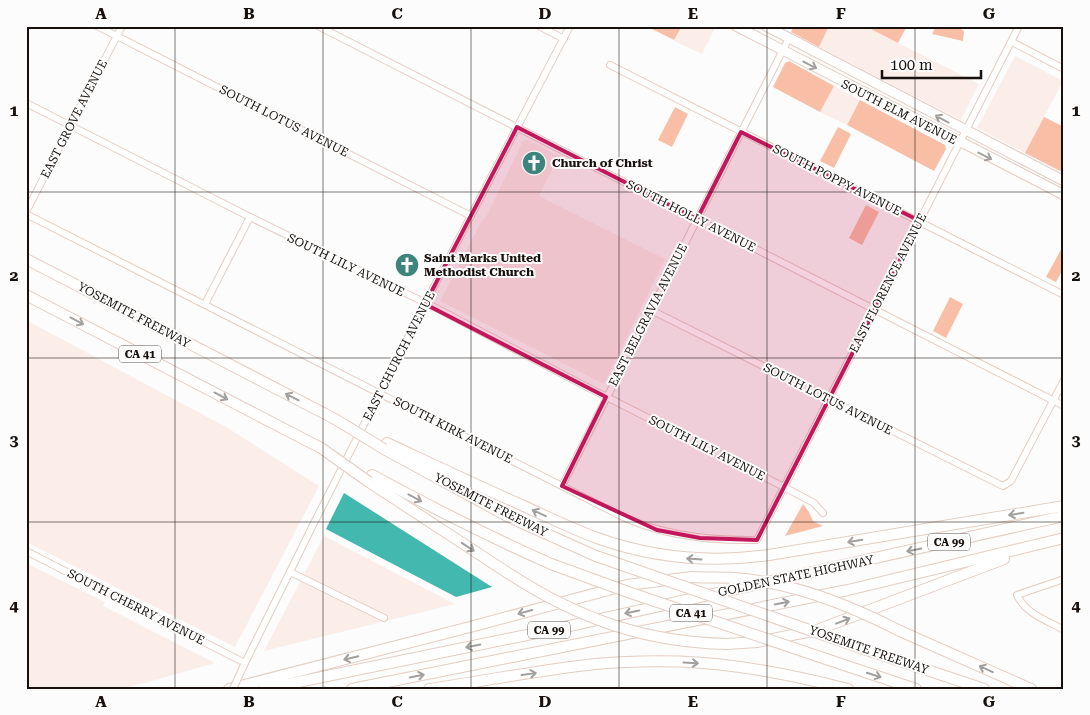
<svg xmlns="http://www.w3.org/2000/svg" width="1090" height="715" font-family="'Roboto Serif',serif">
  <rect width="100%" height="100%" fill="#fbfcfb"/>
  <g fill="#fbeee9">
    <path d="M682 26H716L702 54 674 41Z"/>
    <path d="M829 26H865L979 84 961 120 819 47Z"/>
    <path d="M1015 56 1063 81 1025 153 977 128Z"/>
    <path d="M834 86 860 100 847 125 820 112Z"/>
    <path d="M528 140 559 156 539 196 665 259 604 384 440 301 481 222 486 217 523 141Z"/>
    <path d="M26 320 226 427 319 486 235 647 26 542Z"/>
    <path d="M324 536 455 604 264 651Z"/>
    <path d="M26 563 105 602 103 606 215 663 123 689H26Z"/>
  </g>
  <g fill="#f9bfa6">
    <path d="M646 26H682L674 40Z"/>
    <path d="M794 26H829L819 47 791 32Z"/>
    <path d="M865 26H907L898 43Z"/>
    <path d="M936 26H956L964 31 963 41 932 34Z"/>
    <path d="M789 61 834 86 820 112 773 87 785 63Z"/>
    <path d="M860 100 945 145 946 149 934 171 847 125Z"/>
    <path d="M675 107 688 114 672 147 658 140Z"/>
    <path d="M1044 117 1064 127V173L1025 153Z"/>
    <path d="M838 127 851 134 834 168 820 161Z"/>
    <path d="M866 205 879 212 862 245 849 238Z"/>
    <path d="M1064 244V267L1056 282 1046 277Z"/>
    <path d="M950 297 963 304 946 338 933 331Z"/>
    <path d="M803 504 809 512 813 521 823 526 785 536Z"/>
  </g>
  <path fill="#42b8ae" d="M344 493 492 587 456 597 326 529Z"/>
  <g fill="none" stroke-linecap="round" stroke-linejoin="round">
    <g stroke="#e4cdc2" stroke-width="8">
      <g id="minor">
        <path d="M97 26 471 216"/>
        <path d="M318 26 1064 406"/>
        <path d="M539 26 564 39"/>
        <path d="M1012 42 1064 69"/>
        <path d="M610 65 1064 295"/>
        <path d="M26 103 250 217 436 308 589 388 784 487 814 503 823 513"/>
        <path d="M26 212 122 26"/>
        <path d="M26 214 621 516C664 536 710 541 757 540L1019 26"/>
        <path d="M205 304 250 217"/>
        <path d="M651 310 1003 486 1011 481 1064 380"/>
        <path d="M562 486 789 38"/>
        <path d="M26 551 245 663"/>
        <path d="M290 572 384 618"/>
        <path d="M1064 579 1017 595C1026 614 1046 620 1064 630"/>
        <path d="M244 665 312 527 428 298 570 26"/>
      </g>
    </g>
    <g stroke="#e4cdc2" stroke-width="11">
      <g id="major">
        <path d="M736 26 1064 195"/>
        <path d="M766 26 1064 181"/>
      </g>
    </g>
    <g stroke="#e4cdc2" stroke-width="12">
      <g id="highway">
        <path d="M26 259 335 419"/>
        <path d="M26 295 321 448"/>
        <path d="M387 443C430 463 474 484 517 503 544 515 570 528 597 538 653 558 711 563 769 555L1064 506"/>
        <path d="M384 449 511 518 596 556"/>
        <path d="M372 475C431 507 490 537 551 564"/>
        <path d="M369 482 511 575"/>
        <path d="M900 631 1031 689"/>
        <path d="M727 644 757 642 817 630 1004 559"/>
        <path d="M867 650 984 689"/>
        <path d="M832 661 916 689"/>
        <path d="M229 689 470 627 627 585 692 577"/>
        <path d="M264 689 556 629 1064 516"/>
        <path d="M352 689 848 590 1064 538"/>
        <path d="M429 689C484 681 540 670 595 664 642 660 693 660 740 667 776 672 812 680 848 689"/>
      </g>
    </g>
    <use href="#minor" stroke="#fff" stroke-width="6"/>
    <use href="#major" stroke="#fff" stroke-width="9"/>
    <use href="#highway" stroke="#fff" stroke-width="10"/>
    <g stroke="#e4cdc2" stroke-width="8" stroke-linecap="butt">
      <path id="minor-bridge" d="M233 689 244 665"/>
    </g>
    <g stroke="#e4cdc2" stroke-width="12" stroke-linecap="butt">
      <g id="highway-bridge">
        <path d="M335 419 384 449"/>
        <path d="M321 448 369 482"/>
        <path d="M596 556 867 650"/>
        <path d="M551 564 628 592 832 661"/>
        <path d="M511 575C580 619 644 642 727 644"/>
        <path d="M692 577C706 578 721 577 735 578 794 583 847 604 900 631"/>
      </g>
    </g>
    <use href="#minor-bridge" stroke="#fff" stroke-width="6"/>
    <use href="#highway-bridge" stroke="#fff" stroke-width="10"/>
  </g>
  <defs><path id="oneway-shaft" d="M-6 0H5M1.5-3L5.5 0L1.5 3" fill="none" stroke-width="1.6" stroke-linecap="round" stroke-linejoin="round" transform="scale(1.25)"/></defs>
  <g stroke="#a29f9e">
    <use href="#oneway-shaft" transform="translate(810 65) rotate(27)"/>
    <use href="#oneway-shaft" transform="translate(942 119) rotate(-152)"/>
    <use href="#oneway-shaft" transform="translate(985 156) rotate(27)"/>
    <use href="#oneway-shaft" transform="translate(77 321) rotate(28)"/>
    <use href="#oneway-shaft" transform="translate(221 396) rotate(28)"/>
    <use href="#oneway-shaft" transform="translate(292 397) rotate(-153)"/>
    <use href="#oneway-shaft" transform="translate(415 498) rotate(28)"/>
    <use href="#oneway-shaft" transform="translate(539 513) rotate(-156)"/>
    <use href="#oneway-shaft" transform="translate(1016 514) rotate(171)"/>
    <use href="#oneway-shaft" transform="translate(855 541) rotate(170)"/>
    <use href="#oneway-shaft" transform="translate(468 547) rotate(33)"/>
    <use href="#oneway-shaft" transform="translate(914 550) rotate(168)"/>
    <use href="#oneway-shaft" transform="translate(694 559) rotate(-176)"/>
    <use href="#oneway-shaft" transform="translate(782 603) rotate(-11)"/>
    <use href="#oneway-shaft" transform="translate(525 612) rotate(165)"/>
    <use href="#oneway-shaft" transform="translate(632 612) rotate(168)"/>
    <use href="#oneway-shaft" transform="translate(843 621) rotate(-21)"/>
    <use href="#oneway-shaft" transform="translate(473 646) rotate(168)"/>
    <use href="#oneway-shaft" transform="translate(351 658) rotate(167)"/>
    <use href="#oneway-shaft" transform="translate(691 663) rotate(3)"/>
    <use href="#oneway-shaft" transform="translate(986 669) rotate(-156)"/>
    <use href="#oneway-shaft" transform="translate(529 674) rotate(-8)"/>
    <use href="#oneway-shaft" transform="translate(874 675) rotate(18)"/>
    <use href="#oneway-shaft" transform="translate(417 676) rotate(-11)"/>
  </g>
  <path fill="#c2185b" fill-opacity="0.2" stroke="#c2185b" stroke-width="4" stroke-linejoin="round" d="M517 127 697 219 741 132 920 221 757 540 700 538 657 530 562 486 606 397 425 304Z"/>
  <path fill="none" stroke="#17100c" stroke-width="1" stroke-opacity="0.55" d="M175 26V689M323 26V689M471 26V689M619 26V689M767 26V689M915 26V689M26 192H1064M26 358H1064M26 522H1064"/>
  <defs>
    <g id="church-disc" transform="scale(1.25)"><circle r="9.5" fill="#3d847d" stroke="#fbfcfb"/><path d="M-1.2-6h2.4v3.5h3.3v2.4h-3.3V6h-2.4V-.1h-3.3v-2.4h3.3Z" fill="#fff"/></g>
  </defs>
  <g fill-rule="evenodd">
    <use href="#church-disc" x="534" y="163"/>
    <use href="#church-disc" x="407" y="265"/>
  </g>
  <g text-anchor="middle" stroke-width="4" stroke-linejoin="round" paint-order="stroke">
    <g fill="#fbfcfb" stroke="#5b5754" stroke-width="1">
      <rect x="119" y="345.5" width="42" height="17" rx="4"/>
      <rect x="928" y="533.5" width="42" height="17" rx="4"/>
      <rect x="670" y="604.5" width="42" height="17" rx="4"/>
      <rect x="528" y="621.5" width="42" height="17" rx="4"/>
    </g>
    <g font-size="11" font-weight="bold" fill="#17100c">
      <text x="140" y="358">CA 41</text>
      <text x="949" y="546">CA 99</text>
      <text x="691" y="617">CA 41</text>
      <text x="549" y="634">CA 99</text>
    </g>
    <g font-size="12" fill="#17100c" stroke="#fbfcfb">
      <text transform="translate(899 112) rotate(27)" y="4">SOUTH ELM AVENUE</text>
      <text transform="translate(74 119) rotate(-63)" y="4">EAST GROVE AVENUE</text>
      <text transform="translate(284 121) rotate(27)" y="4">SOUTH LOTUS AVENUE</text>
      <text transform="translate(837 180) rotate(27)" y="4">SOUTH POPPY AVENUE</text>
      <text transform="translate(691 216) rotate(27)" y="4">SOUTH HOLLY AVENUE</text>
      <text transform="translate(346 265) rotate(26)" y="4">SOUTH LILY AVENUE</text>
      <text transform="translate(888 283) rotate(-63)" y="4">EAST FLORENCE AVENUE</text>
      <text transform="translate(134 315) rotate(28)" y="4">YOSEMITE FREEWAY</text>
      <text transform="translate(648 315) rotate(-63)" y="4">EAST BELGRAVIA AVENUE</text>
      <text transform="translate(399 356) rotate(-63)" y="4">EAST CHURCH AVENUE</text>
      <text transform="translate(828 399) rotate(27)" y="4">SOUTH LOTUS AVENUE</text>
      <text transform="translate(453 430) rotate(27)" y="4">SOUTH KIRK AVENUE</text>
      <text transform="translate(707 448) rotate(27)" y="4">SOUTH LILY AVENUE</text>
      <text transform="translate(491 505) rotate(27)" y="4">YOSEMITE FREEWAY</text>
      <text transform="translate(796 576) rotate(-12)" y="4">GOLDEN STATE HIGHWAY</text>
      <text transform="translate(136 607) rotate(27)" y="4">SOUTH CHERRY AVENUE</text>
      <text transform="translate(869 650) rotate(19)" y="4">YOSEMITE FREEWAY</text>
    </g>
    <g font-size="12" font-weight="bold" fill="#17100c" stroke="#fbfcfb" text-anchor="start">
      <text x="552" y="167">Church of Christ</text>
      <text x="424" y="262">Saint Marks United<tspan x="424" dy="14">Methodist Church</tspan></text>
    </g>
  </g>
  <rect width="1090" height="715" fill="none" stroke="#fbfcfb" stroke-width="55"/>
  <path d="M882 70v8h99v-8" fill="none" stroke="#17100c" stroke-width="2.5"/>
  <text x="890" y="70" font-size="15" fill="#17100c" stroke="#fbfcfb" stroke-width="4" paint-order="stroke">100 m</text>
  <rect x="28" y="28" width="1034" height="660" fill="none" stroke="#17100c" stroke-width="2"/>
  <g font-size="16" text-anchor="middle" font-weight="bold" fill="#17100c">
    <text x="101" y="19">A</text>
    <text x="249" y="19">B</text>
    <text x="397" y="19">C</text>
    <text x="545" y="19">D</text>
    <text x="693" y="19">E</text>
    <text x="841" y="19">F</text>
    <text x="989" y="19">G</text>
    <text x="14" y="116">1</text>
    <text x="1076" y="116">1</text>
    <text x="14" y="281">2</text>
    <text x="1076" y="281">2</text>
    <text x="14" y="446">3</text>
    <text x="1076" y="446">3</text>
    <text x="14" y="611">4</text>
    <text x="1076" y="611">4</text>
    <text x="101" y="707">A</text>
    <text x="249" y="707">B</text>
    <text x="397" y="707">C</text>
    <text x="545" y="707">D</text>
    <text x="693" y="707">E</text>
    <text x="841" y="707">F</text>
    <text x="989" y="707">G</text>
  </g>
</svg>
